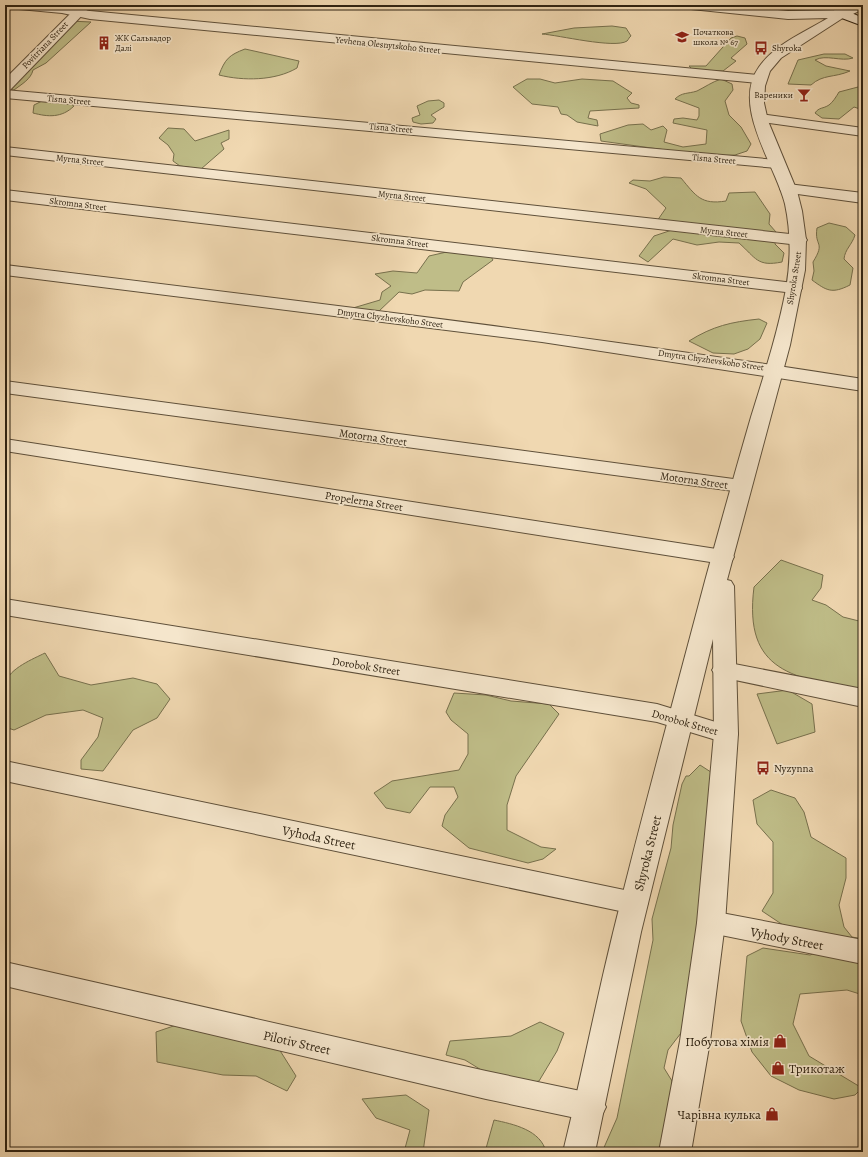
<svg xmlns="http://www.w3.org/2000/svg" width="868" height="1157" font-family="Alegreya,serif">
  <rect width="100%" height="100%" fill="#f0d8b1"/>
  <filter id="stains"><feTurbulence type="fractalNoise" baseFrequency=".005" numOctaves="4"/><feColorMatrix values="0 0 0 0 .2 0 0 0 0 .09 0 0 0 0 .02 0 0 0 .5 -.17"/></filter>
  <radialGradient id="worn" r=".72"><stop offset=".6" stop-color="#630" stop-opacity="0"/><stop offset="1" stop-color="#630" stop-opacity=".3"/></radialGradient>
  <g fill="#bfbd88" stroke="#77704d">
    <path d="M69 21 91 22 46 63 33 70C31 79 22 84 14 90L8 89Z"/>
    <path d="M612 26 626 28 631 36C629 37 629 39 627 41 615 49 558 35 542 34L574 28Z"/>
    <path d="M737 36 745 38 747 44 731 58 736 61 723 71 693 70 689 66H706L731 38Z"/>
    <path d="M245 49 299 61 297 68C275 81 243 81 219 75 225 59 229 55 245 49Z"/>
    <path d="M824 54H845L853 58C841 62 826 54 815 60L826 66 850 71C834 78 823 74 811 85L788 84 798 60Z"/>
    <path d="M527 79H540L555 83 582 79 613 81 632 93 627 98 631 103 639 105V108L590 111 588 118 597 120 598 126 577 122 567 115 561 114 558 107 532 104 513 87Z"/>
    <path d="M721 79 732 84 733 90 725 101 729 115 741 127 751 144 747 151 735 155 709 156 601 141 600 134 628 125 643 124 651 130 663 126 667 130 664 142 683 147 706 144 707 130 673 123 674 119 683 118 697 120 699 116V108L675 99C682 92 688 94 697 91 705 87 712 82 721 79Z"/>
    <path d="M858 87 863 88V110L854 107 839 119 822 118 815 113C819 107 823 109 829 105 833 102 836 97 839 92Z"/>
    <path d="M439 100 444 103V107L431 115 436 119 433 123 421 124 413 122 412 118 420 115 417 106 428 101Z"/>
    <path d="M42 101C51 101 66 99 74 106 62 118 48 117 33 113L34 105Z"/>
    <path d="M168 128 184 129 195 141 229 130V139L221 143 224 149 201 169 180 166 173 161 174 154 168 145 159 138Z"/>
    <path d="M664 177 681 178C696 196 701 205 726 201L729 193 755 192 770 214 769 224 776 232 775 244 784 253 782 262C757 267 756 258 739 243L719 242 697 245 673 239 648 262 639 256 654 236 672 230 657 221 666 208 646 189 629 183 633 180 650 181Z"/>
    <path d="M829 223 846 227 855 235C852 245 845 249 844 259L853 268 850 285C832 294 827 291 812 280L814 271 813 262C826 241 814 247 817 228Z"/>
    <path d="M451 251 490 255 493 260 463 282 459 291 425 290 412 294 399 292 378 312 353 308 380 300 382 292 391 286 375 274 393 271 417 273 429 256Z"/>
    <path d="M759 319 767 323 760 339 748 349 734 354 713 353 689 341C713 326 731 322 759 319Z"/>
    <path d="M781 560 823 575 821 588 812 600 826 605 843 617 863 622V692C795 677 743 674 754 587Z"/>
    <path d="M45 653 59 676 91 685 133 678 157 684 170 699 157 718 133 730 103 771 81 769V760L98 737 103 718 83 710 46 715 14 730 5 727C5 715 2 693 5 683 10 668 33 659 45 653Z"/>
    <path d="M788 690 812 704 815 732 777 744 757 694Z"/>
    <path d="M454 693 486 695 511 701 549 704 559 714 516 776 507 805V830L541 847 556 849 543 859 528 863 469 848 442 826 445 815 458 797 454 787H430L410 813 386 808 374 793 392 781 459 770 468 754V734L451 720 446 712Z"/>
    <path d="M700 765 717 776 691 1010 681 1033 668 1050 664 1068 672 1081 668 1152H602L617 1118 653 940 652 919 671 848 673 825 682 784 686 776H689Z"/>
    <path d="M771 790 795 798 804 812 811 837 846 858V878L839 905 844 927 852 937 863 939V995L847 990 800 994 793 1024 809 1056 862 1088 855 1095 834 1099 799 1090 771 1076 752 1052 741 1021 747 956 763 948 810 955 839 944 783 925 762 911 773 893V842L757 824 753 800Z"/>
    <path d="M188 1021 279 1049 296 1076 287 1091 256 1076 223 1075 157 1062 156 1032Z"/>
    <path d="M540 1022 564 1033 557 1051 539 1081 509 1087 465 1060 446 1055 450 1041 511 1036Z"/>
    <path d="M406 1095 429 1110 423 1152H404L410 1130 376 1118 362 1099Z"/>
    <path d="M494 1120C513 1124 541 1130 546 1152H485Z"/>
  </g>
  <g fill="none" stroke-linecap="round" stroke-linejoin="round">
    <g stroke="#5f503a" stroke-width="2">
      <g id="minor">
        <path d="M13 5H58L90 11 758 75 763 76 765 79 763 82 758 83 90 19 62 13 19 9Z"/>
        <path d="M852 5H863V9L847 17H839L837 14Z"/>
        <path d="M5 90 777 160 782 161 784 164 782 167 777 168 5 98Z"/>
        <path d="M760 114 863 128V136L755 121 753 118 755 115Z"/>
        <path d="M5 147 799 235 805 237 807 240 805 243 799 245 5 155Z"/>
        <path d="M788 184 863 193V203L783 192 780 189 783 186Z"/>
        <path d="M5 190 794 283 800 284 802 288 800 292 794 293 5 200Z"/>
        <path d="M5 265C291 300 578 334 863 379V391L542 342 5 275Z"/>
        <path d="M5 381 741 480 748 482 751 486 748 490 741 492 5 393Z"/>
        <path d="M5 439 723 550 731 552 734 557 731 562 723 564 5 451Z"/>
        <path d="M5 599 657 704 735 728 738 734 735 740 726 743 657 722 5 615Z"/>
        <path d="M724 662 863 689V707L716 676 712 670 716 664Z"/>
        <path d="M5 761 634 892 644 895 648 903 644 911 634 914 5 781Z"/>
        <path d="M711 911 863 940V964L701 931 697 923 701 915Z"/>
        <path d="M5 962 486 1071 590 1093 601 1097 606 1107 601 1117 590 1121 486 1099 5 986Z"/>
      </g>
    </g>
    <g stroke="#5f503a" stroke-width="2">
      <g id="tertiary">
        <path d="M79 5H92L10 90 5 91V79Z"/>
        <path d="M685 5H726L788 11 843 10 849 14 781 58 770 71 765 86 764 103 768 121 797 191 802 211 806 240 805 270 790 345 727 580 731 581 734 586 738 734 725 923 710 1041 691 1152H659L680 1041 697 923 714 734 713 639 641 932 595 1152H563C581 1079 595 1006 613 933 642 815 674 698 705 581 720 526 735 472 751 417 764 375 778 332 786 289 791 260 791 232 785 204 775 164 731 106 759 67 775 44 805 32 828 18L788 19 691 9Z"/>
      </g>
    </g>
    <g stroke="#2f2312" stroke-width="2">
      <path id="secondary" d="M830 5H842L847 11 863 18V26L839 17Z"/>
    </g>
    <use href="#minor" fill="#f5e6cc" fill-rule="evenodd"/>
    <use href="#tertiary" fill="#f5e6cc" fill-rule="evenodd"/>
    <use href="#secondary" fill="#f5e6cc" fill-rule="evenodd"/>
  </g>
  <defs>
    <g id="school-bare" transform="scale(1.08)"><path d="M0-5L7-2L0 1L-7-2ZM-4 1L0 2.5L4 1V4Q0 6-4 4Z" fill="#8f2418" stroke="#f5e6cc" stroke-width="2.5" paint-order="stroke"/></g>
    <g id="building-bare" transform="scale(1.08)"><path d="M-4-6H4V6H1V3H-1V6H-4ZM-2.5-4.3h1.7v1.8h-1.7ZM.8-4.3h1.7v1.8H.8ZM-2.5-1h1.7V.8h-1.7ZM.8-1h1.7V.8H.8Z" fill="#8f2418" stroke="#f5e6cc" stroke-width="2.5" paint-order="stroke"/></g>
    <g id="bus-bare" transform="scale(1.08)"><path d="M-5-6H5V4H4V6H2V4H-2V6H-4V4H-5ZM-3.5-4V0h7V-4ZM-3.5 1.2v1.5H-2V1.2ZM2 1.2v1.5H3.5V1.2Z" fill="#8f2418" stroke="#f5e6cc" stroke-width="2.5" paint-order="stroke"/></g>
    <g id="bar-bare" transform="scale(1.08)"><path d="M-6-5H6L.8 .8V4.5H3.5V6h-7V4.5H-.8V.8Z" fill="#8f2418" stroke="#f5e6cc" stroke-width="2.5" paint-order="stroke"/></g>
    <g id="shop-bare" transform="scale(1.08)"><path d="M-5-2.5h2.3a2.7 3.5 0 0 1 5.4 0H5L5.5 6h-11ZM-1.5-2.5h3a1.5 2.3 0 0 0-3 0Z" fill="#8f2418" stroke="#f5e6cc" stroke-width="2.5" paint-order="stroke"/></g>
  </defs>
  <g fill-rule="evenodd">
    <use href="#school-bare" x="682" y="37"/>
    <use href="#building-bare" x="104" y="43"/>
    <use href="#bus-bare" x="761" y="48"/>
    <use href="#bar-bare" x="804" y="95"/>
    <use href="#bus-bare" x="763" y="768"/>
    <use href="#shop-bare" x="780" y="1041"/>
    <use href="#shop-bare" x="778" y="1068"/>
    <use href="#shop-bare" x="772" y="1114"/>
  </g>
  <g text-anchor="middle" stroke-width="3.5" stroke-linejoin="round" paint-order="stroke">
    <g font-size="9" fill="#2f2312" stroke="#f5e6cc" text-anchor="start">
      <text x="693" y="35">Початкова<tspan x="693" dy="10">школа № 67</tspan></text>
      <text x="115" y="41">ЖК Сальвадор<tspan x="115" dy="10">Далі</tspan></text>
      <text x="772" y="51">Shyroka</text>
      <text x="793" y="98" text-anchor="end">Вареники</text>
    </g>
    <g font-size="9" fill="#2f2312" stroke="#f5e6cc">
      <text transform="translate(45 45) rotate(-46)" y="3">Povitriana Street</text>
      <text transform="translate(388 45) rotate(6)" y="3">Yevhena Olesnytskoho Street</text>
      <text transform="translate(69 100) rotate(5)" y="3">Tisna Street</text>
      <text transform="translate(391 128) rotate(5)" y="3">Tisna Street</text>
      <text transform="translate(714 159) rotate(5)" y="3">Tisna Street</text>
      <text transform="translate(80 160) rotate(6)" y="3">Myrna Street</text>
      <text transform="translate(402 196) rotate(6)" y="3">Myrna Street</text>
      <text transform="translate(78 204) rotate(7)" y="3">Skromna Street</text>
      <text transform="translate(724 232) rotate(6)" y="3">Myrna Street</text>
      <text transform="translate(400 241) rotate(7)" y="3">Skromna Street</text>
      <text transform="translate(794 278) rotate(-81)" y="3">Shyroka Street</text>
      <text transform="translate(721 279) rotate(7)" y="3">Skromna Street</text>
      <text transform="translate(390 318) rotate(7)" y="3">Dmytra Chyzhevskoho Street</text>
      <text transform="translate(711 360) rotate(8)" y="3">Dmytra Chyzhevskoho Street</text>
    </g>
    <g font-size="11" fill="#2f2312" stroke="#f5e6cc">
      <text transform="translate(373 437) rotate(8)" y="4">Motorna Street</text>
      <text transform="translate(694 480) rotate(8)" y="4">Motorna Street</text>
      <text transform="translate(364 501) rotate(9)" y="4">Propelerna Street</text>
      <text transform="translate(366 666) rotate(9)" y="4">Dorobok Street</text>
      <text transform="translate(685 722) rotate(16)" y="4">Dorobok Street</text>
    </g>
    <g font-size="11" fill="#2f2312" stroke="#f5e6cc" text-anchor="start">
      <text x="774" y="772">Nyzynna</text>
    </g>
    <g font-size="13" fill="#2f2312" stroke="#f5e6cc">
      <text transform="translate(319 837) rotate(12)" y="5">Vyhoda Street</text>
      <text transform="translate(647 853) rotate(-76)" y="5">Shyroka Street</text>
      <text transform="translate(787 938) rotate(11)" y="5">Vyhody Street</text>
      <text transform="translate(297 1042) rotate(13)" y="5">Pilotiv Street</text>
    </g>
    <g font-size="13" fill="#2f2312" stroke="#f5e6cc" text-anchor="end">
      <text x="769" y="1046">Побутова хімія</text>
      <text x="789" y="1073" text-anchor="start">Трикотаж</text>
      <text x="761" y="1119">Чарівна кулька</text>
    </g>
  </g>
  <rect width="868" height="1157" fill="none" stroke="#f0d8b1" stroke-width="20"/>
  <rect x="6" y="6" width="856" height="1145" fill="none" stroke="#2f2312" stroke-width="2"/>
  <rect x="10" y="10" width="848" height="1137" fill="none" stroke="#2f2312"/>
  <rect width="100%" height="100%" filter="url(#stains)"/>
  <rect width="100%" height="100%" fill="url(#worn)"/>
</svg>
